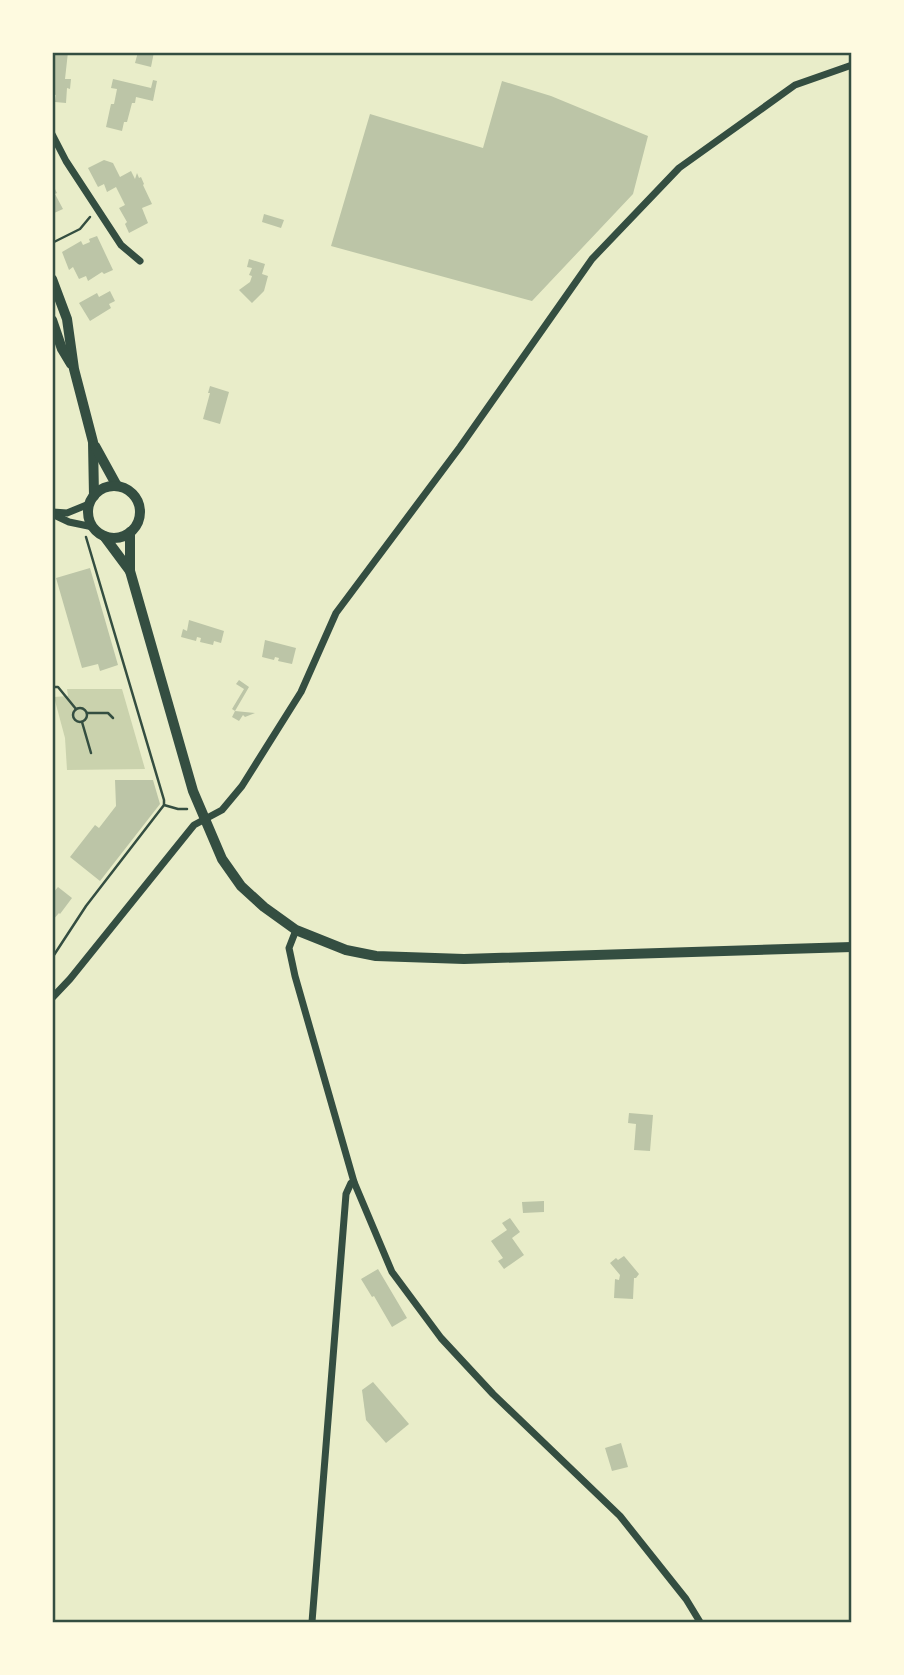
<svg xmlns="http://www.w3.org/2000/svg" width="904" height="1675" font-family="'Work Sans',sans-serif">
  <rect width="100%" height="100%" fill="#e9edc9"/>
  <path fill="#cad2ad" d="M67 689H122L145 769 67 770 65 738 54 697 68 696Z"/>
  <g fill="#bcc5a7">
    <path d="M52 52H68L65 79H71L70 89 67 88 66 103 55 102 56 95 52 94Z"/>
    <path d="M138 52H154L151 67 135 63Z"/>
    <path d="M113 79 151 88 153 80 157 81 153 101 136 97 135 103H132L127 122H124L122 131 106 127 111 104H114L117 89 111 88Z"/>
    <path d="M502 81 551 96 648 136 633 194 532 301 331 246 370 114 483 148Z"/>
    <path d="M104 160 113 163 120 177 131 171 135 179 137 173 139 178 141 177 144 184 143 185 152 204 142 208 148 223 129 233 125 224 127 222 119 208 125 205 116 187 107 192 104 184 98 187 88 168Z"/>
    <path d="M52 183 57 193 55 194 63 209 52 214Z"/>
    <path d="M264 214 284 220 281 228 262 222Z"/>
    <path d="M97 236 113 270 104 274 102 272 88 281 86 276 79 279 73 267 69 270 62 252 81 241 83 245 90 242 89 239Z"/>
    <path d="M249 259 265 264 262 274 268 276 264 291 252 303 239 290 250 282 252 276 249 275 252 268 247 267Z"/>
    <path d="M110 291 115 301 109 304 111 308 90 321 79 303 97 293 99 297Z"/>
    <path d="M210 386 229 392 220 424 203 419 210 393H208Z"/>
    <path d="M90 568 118 665 100 671 98 664 82 668 56 578Z"/>
    <path d="M189 620 224 631 221 643 214 641 213 645 200 642 201 638 197 637 196 641 181 637 183 629 187 631Z"/>
    <path d="M265 640 296 648 292 664 278 661 279 658 275 657 274 660 262 657Z"/>
    <path d="M239 680 249 687 235 711 255 713 245 717 243 715 239 721 232 717 235 711 232 709 244 689 236 684Z"/>
    <path d="M115 780H153L160 804 100 881 70 857 95 825 99 828 116 806Z"/>
    <path d="M58 887 72 898 60 914 59 913 52 921V894Z"/>
    <path d="M629 1113 653 1115 650 1151 634 1150 636 1124 628 1123Z"/>
    <path d="M544 1201V1212L523 1213 522 1202Z"/>
    <path d="M510 1218 520 1232 512 1238 524 1255 504 1269 498 1261 503 1258 491 1241 507 1230 502 1223Z"/>
    <path d="M624 1256 639 1274 636 1278H634L633 1299 614 1298 615 1279 619 1280 620 1275 610 1263 616 1258 618 1260Z"/>
    <path d="M378 1269 407 1318 392 1327 374 1296 372 1297 361 1279Z"/>
    <path d="M373 1382 409 1424 386 1443 366 1420 362 1390Z"/>
    <path d="M621 1443 628 1467 612 1471 605 1448Z"/>
  </g>
  <g fill="none" stroke-linecap="round" stroke-linejoin="round">
    <g stroke="#344e41" stroke-width="2.5">
      <path d="M52 243 80 229 90 217"/>
      <path d="M52 687H58L76 709"/>
      <circle cx="80" cy="715" r="7"/>
      <path d="M87 713H108L113 718"/>
      <path d="M82 722 91 753"/>
      <path d="M164 805 178 809H187"/>
      <path d="M52 958 86 906 164 805V800L86 537"/>
    </g>
    <path stroke="#344e41" stroke-width="3.5" d="M52 584H53"/>
    <g stroke="#344e41" stroke-width="7">
      <path d="M52 134 66 161 121 245 140 261"/>
      <path d="M53 512 67 513 89 504"/>
      <path d="M52 514 69 522 93 527"/>
      <path d="M296 930 289 948 295 976 354 1182 392 1272 441 1338 493 1394 620 1516 686 1599 700 1622"/>
      <path d="M52 998 70 979 194 825 222 810 242 786 301 692 336 613 460 447 592 259 679 168 795 85 852 65"/>
      <path d="M312 1622 346 1194 351 1183 354 1182"/>
    </g>
    <g stroke="#344e41" stroke-width="10">
      <path d="M52 279 67 319 74 369 93 442 94 496"/>
      <path d="M52 320 62 349 71 364"/>
      <path d="M95 446 117 486"/>
      <circle cx="114" cy="512" r="26"/>
      <path d="M130 532V571L193 791 222 859 241 886 264 907 296 930 346 950 376 956 464 959 852 947"/>
      <path d="M104 536 130 571"/>
    </g>
  </g>
  <rect width="904" height="1675" fill="none" stroke="#fefae0" stroke-width="108"/>
  <rect x="54" y="54" width="796" height="1567" fill="none" stroke="#344e41" stroke-width="2.5"/>
</svg>
